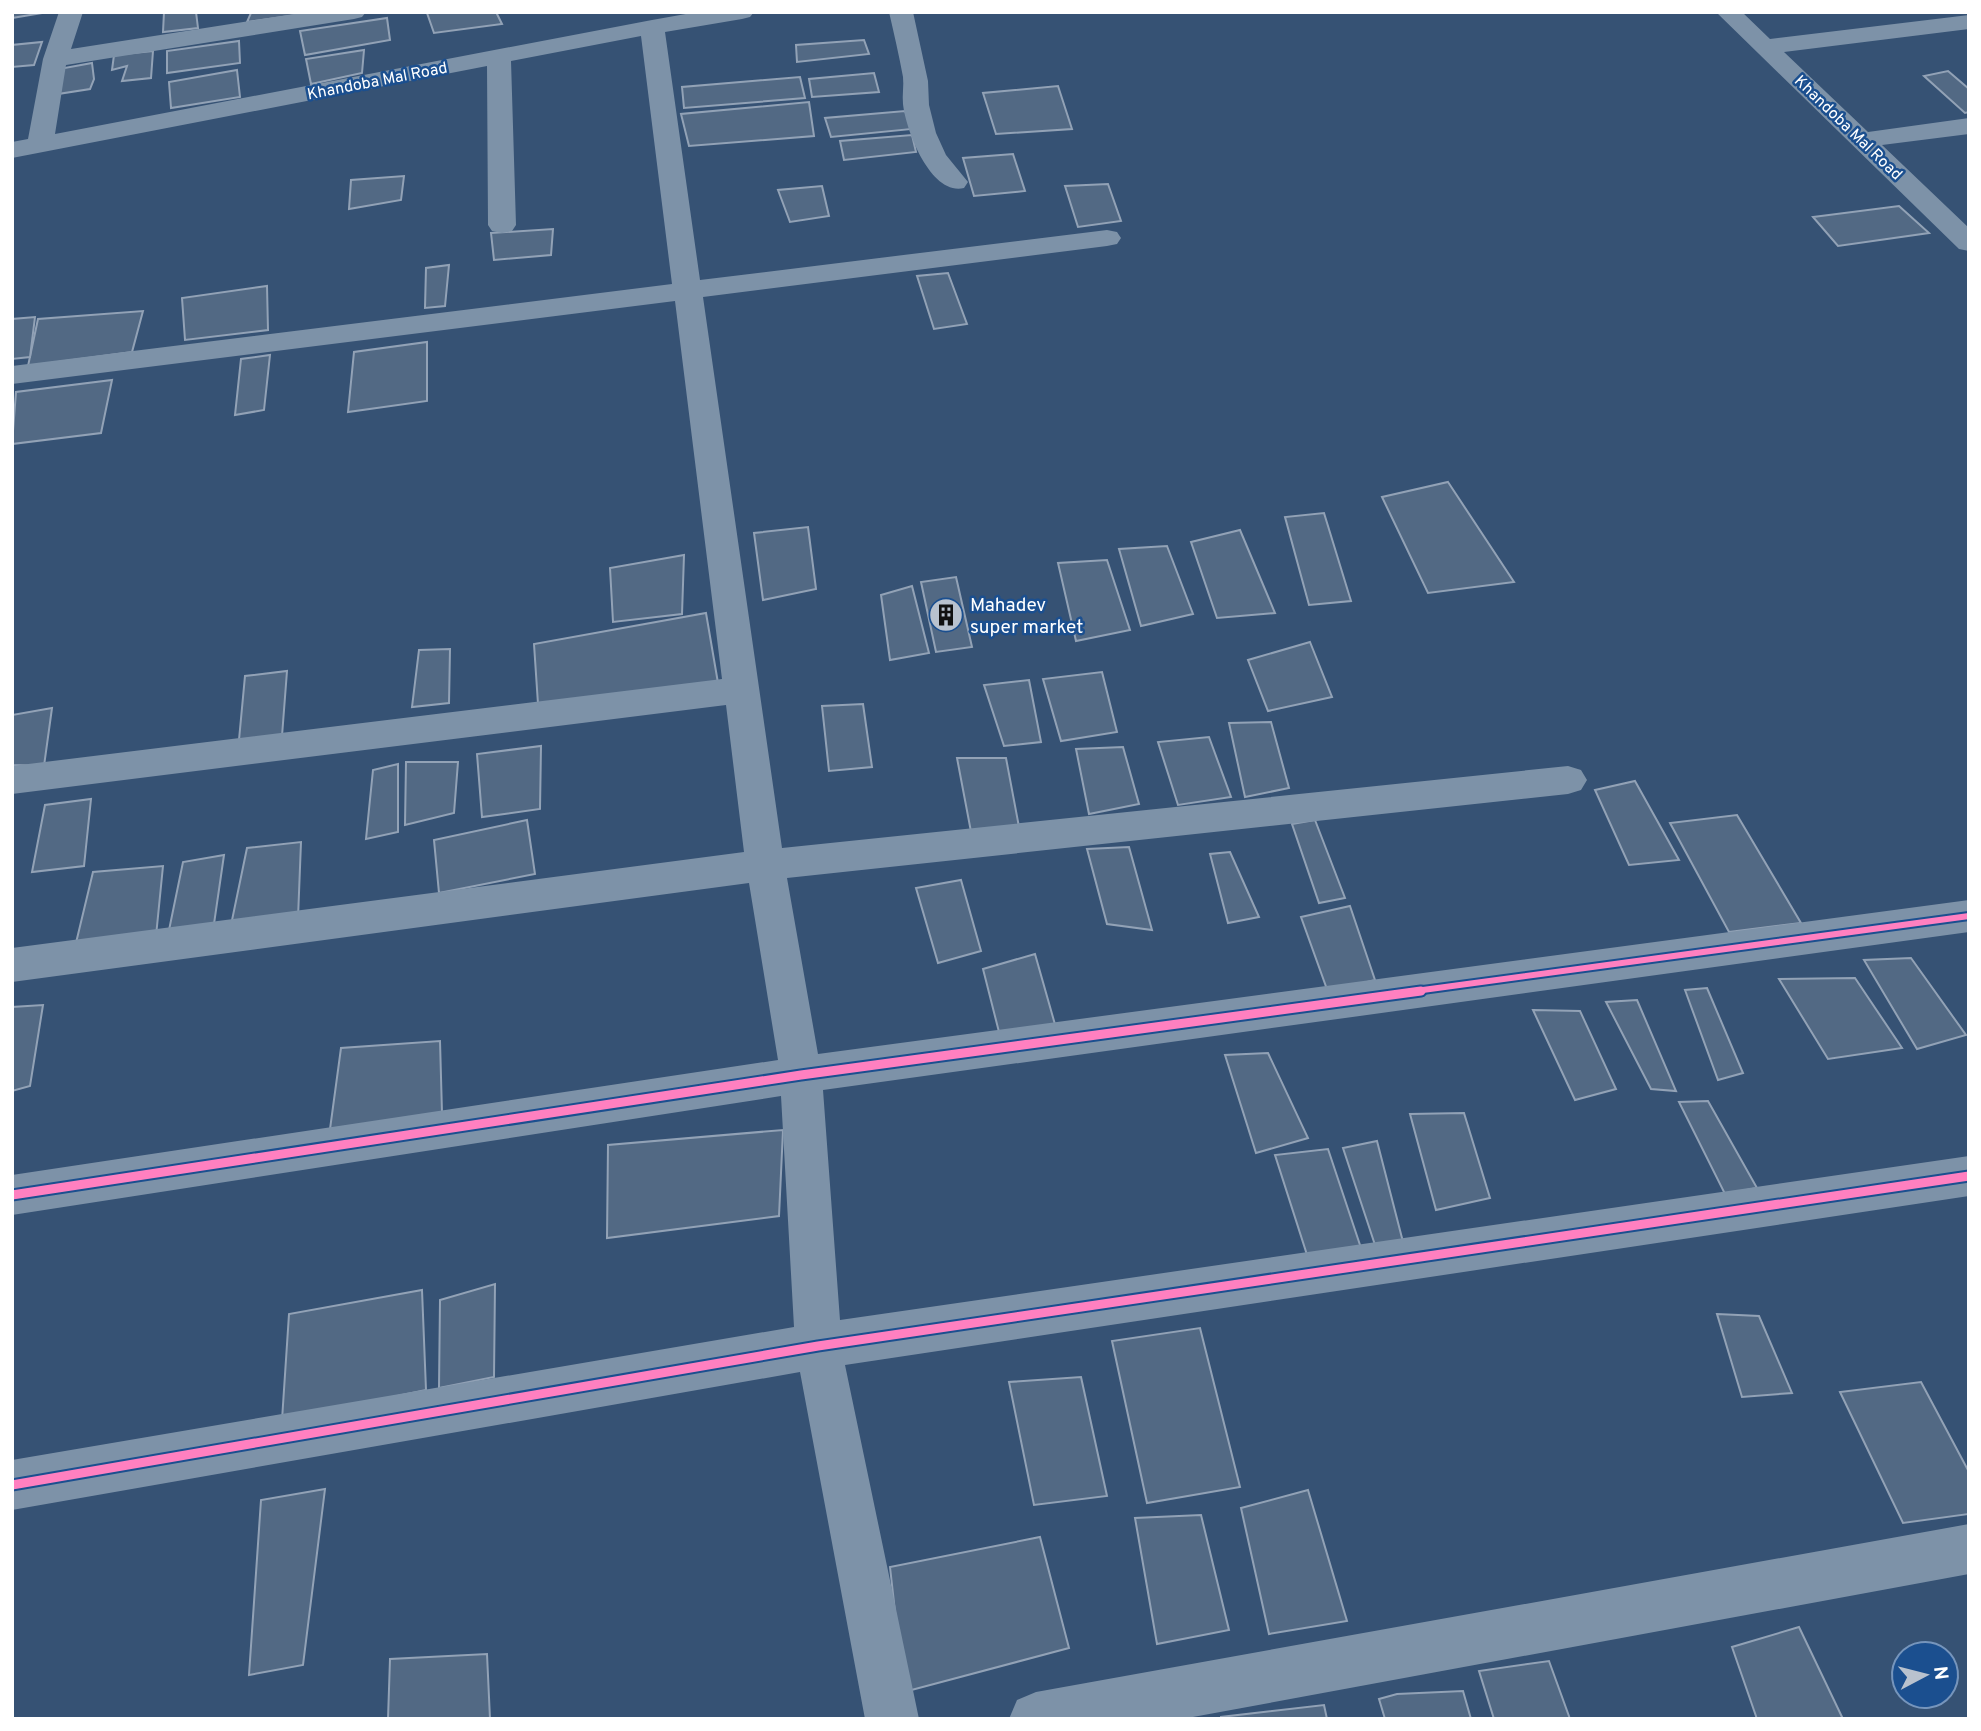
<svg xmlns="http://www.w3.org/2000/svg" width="1981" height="1731" font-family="Overpass,sans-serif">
  <rect width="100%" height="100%" fill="#365274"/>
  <g fill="#526984" stroke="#92a2b6" stroke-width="2">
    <path d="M12 12H48L12 18Z"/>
    <path d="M164 12H196L198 28 163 32Z"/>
    <path d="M235 12H295L297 15 247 22 251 13Z"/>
    <path d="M496 12 502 24 434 33 427 13Z"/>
    <path d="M387 18 390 40 305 55 300 31Z"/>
    <path d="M864 40 869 54 797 62 796 45Z"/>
    <path d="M239 41 240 63 167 73V51Z"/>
    <path d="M42 42 34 65 12 67V45Z"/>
    <path d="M364 50 362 73 311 84 306 59Z"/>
    <path d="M153 51 151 78 122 81 127 66 112 70 114 55Z"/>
    <path d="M92 63 94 79 90 89 58 94 59 69Z"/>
    <path d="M237 70 240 97 171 108 169 82Z"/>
    <path d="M1948 71 1969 89V112L1965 113 1924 76Z"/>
    <path d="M874 73 879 92 812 97 809 79Z"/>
    <path d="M800 77 805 98 684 108 682 87Z"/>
    <path d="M1058 86 1072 129 996 134 983 93Z"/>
    <path d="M809 102 814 136 689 146 681 114Z"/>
    <path d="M905 111 912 129 831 137 825 118Z"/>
    <path d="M912 135 916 152 844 160 840 141Z"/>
    <path d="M1013 154 1025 191 974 196 963 158Z"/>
    <path d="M404 176 401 200 349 209 351 180Z"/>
    <path d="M1108 184 1121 221 1078 227 1065 186Z"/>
    <path d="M822 186 829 216 790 222 778 190Z"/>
    <path d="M1899 206 1929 233 1838 246 1813 217Z"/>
    <path d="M553 229 551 255 494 260 491 233Z"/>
    <path d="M449 265 445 306 425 308 426 268Z"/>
    <path d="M948 273 967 324 934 329 917 276Z"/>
    <path d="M267 286 268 330 185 340 182 298Z"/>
    <path d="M143 311 132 352 28 366 38 319Z"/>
    <path d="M35 317 30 357 12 359V319Z"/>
    <path d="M427 342V401L348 412 354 352Z"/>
    <path d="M270 355 264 410 235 415 241 359Z"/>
    <path d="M112 380 101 433 12 444 16 392Z"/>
    <path d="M1448 482 1514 582 1428 593 1382 497Z"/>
    <path d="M1324 513 1351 601 1309 605 1285 517Z"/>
    <path d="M808 527 816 589 763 600 754 533Z"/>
    <path d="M1240 530 1275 613 1217 618 1191 542Z"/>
    <path d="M1167 546 1193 614 1141 626 1119 549Z"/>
    <path d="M684 555 682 614 613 622 610 568Z"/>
    <path d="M1107 560 1130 630 1076 641 1058 563Z"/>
    <path d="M956 577 972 647 936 652 921 582Z"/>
    <path d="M912 586 929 653 890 660 881 595Z"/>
    <path d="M706 613 718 683 538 704 534 644Z"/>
    <path d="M1310 642 1332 697 1268 711 1248 660Z"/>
    <path d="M450 649 449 703 412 707 419 650Z"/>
    <path d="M287 671 282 736 239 740 245 676Z"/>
    <path d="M1102 672 1117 732 1061 741 1043 679Z"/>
    <path d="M1029 680 1041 742 1004 746 984 685Z"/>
    <path d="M863 704 872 767 829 771 822 706Z"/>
    <path d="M52 708 44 766 12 765V715Z"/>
    <path d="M1271 722 1289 788 1245 797 1229 723Z"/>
    <path d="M1209 737 1231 797 1178 805 1158 742Z"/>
    <path d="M541 746 540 809 482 817 477 754Z"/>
    <path d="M1123 747 1139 804 1089 814 1076 749Z"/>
    <path d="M957 758H1006L1019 827 972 837Z"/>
    <path d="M406 762H458L454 813 405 825Z"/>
    <path d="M398 764V832L366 839 373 770Z"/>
    <path d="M1635 781 1679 860 1629 865 1595 790Z"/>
    <path d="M91 799 84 866 32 872 45 805Z"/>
    <path d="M1737 815 1801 923 1729 932 1670 823Z"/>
    <path d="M527 820 535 874 439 893 434 840Z"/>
    <path d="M1315 820 1345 898 1319 903 1292 824Z"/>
    <path d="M301 842 298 918 231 925 247 848Z"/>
    <path d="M1129 847 1152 930 1107 924 1087 849Z"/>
    <path d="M1230 852 1259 917 1228 923 1210 854Z"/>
    <path d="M224 855 214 924 168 935 183 862Z"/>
    <path d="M163 866 156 936 75 947 93 872Z"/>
    <path d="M961 880 981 951 938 963 916 888Z"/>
    <path d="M1350 906 1375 980 1328 992 1301 917Z"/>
    <path d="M1035 954 1056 1028 1000 1036 983 969Z"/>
    <path d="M1911 958 1966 1035 1917 1049 1864 960Z"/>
    <path d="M1855 978 1902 1048 1828 1059 1779 979Z"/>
    <path d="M1707 988 1743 1073 1718 1080 1685 990Z"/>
    <path d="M1637 1000 1676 1091 1651 1089 1606 1002Z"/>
    <path d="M43 1005 30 1086 12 1091V1007Z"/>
    <path d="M1533 1010 1580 1011 1616 1089 1575 1100Z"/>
    <path d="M440 1041 442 1113 330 1129 341 1048Z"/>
    <path d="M1268 1053 1308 1138 1256 1153 1225 1055Z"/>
    <path d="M1708 1101 1757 1188 1725 1194 1679 1102Z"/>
    <path d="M1464 1113 1490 1198 1436 1210 1410 1114Z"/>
    <path d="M783 1130 779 1216 607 1238 608 1145Z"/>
    <path d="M1377 1141 1403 1242 1375 1245 1343 1148Z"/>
    <path d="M1328 1149 1361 1248 1309 1261 1275 1155Z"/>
    <path d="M495 1284 494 1377 439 1388 440 1300Z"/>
    <path d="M422 1290 426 1390 282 1420 289 1314Z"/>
    <path d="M1717 1314 1759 1316 1792 1393 1742 1397Z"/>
    <path d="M1200 1328 1240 1487 1147 1503 1112 1341Z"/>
    <path d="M1081 1377 1107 1496 1034 1505 1009 1382Z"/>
    <path d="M1921 1382 1969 1472V1514L1903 1523 1840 1392Z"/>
    <path d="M325 1489 303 1665 249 1675 261 1500Z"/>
    <path d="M1308 1490 1347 1621 1269 1634 1241 1508Z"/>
    <path d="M1201 1515 1229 1630 1157 1644 1135 1518Z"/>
    <path d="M1040 1537 1069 1648 904 1692 890 1567Z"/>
    <path d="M1799 1627 1843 1719H1757L1732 1647Z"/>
    <path d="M487 1654 490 1719H388L390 1659Z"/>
    <path d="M1549 1661 1570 1719H1494L1479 1671Z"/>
    <path d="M1463 1691 1471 1719H1385L1379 1699 1397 1694Z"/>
    <path d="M1324 1705 1327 1719H1221V1717Z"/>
  </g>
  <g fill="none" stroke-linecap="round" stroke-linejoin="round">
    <g fill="#7d92a8" fill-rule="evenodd">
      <path d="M59 12H83L71 49 307 12H366L362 17 354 19 66 65 55 134 652 20 697 12H754L750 17 742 19 665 32 700 280 1107 230 1117 232 1121 238 1117 244 1107 246 703 297 782 848 1568 766 1581 770 1587 780 1581 790 1568 794 787 878 818 1054 1969 900V932L823 1090 840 1320 1969 1156V1196L845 1365 919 1719H865L800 1372 12 1510V1460L794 1327 781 1096 12 1215V1175L778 1060 749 883 12 982V948L744 852 726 705 12 794V766L722 679 675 301 12 384V366L672 284 641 36 511 61 516 225 512 231 502 233 492 231 488 225 487 66 12 158V142L28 139 43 59Z"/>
      <path d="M889 12H913L928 81 929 105 936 133 946 155 968 182 964 188C931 196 906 131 903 104 902 95 904 86 903 77 899 55 894 34 889 12Z"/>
      <path d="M1716 12H1742L1770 39 1969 15V29L1784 52 1868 132 1969 118V134L1882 145 1969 228V251L1959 249Z"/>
      <path d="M1969 1524V1574L1182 1719H1009L1017 1700 1036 1692Z"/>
    </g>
    <g stroke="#1b4f8f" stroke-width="10">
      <path id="cycleway-far1" d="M1408 992 1969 916"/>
    </g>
    <g stroke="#1b4f8f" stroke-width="13">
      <g id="cycleway">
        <path d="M12 1195 801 1075 1421 991"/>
        <path d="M12 1485 818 1346 1969 1176"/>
      </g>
    </g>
    <use href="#cycleway-far1" stroke="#ff80c0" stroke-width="6"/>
    <use href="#cycleway" stroke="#ff80c0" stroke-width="9"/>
  </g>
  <defs>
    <g id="building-disc" transform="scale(1.75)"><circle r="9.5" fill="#b9c2ce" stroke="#1b4f8f"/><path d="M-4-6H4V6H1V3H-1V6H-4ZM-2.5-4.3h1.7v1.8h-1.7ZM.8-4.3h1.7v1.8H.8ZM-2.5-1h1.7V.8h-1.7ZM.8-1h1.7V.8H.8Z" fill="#111"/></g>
  </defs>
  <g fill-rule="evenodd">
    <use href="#building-disc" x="946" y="615"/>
  </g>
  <g text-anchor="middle" stroke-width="5" stroke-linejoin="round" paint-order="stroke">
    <g font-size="16" fill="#fff" stroke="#1b4f8f">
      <text transform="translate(377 80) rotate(-11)" y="6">Khandoba Mal Road</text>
      <text transform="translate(1849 127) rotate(44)" y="6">Khandoba Mal Road</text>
    </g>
    <g font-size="19" fill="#fff" stroke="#1b4f8f" text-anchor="start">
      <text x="970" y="611">Mahadev<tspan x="970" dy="22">super market</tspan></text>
    </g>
  </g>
  <rect width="1981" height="1731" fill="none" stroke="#ffffff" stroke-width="28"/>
  <g transform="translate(1925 1675) rotate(83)"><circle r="33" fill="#1b4f8f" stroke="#7695bc" stroke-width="2"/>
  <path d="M0-5L12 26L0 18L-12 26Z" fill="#b9c2ce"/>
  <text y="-10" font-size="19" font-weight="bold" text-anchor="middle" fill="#ffffff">N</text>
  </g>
</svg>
